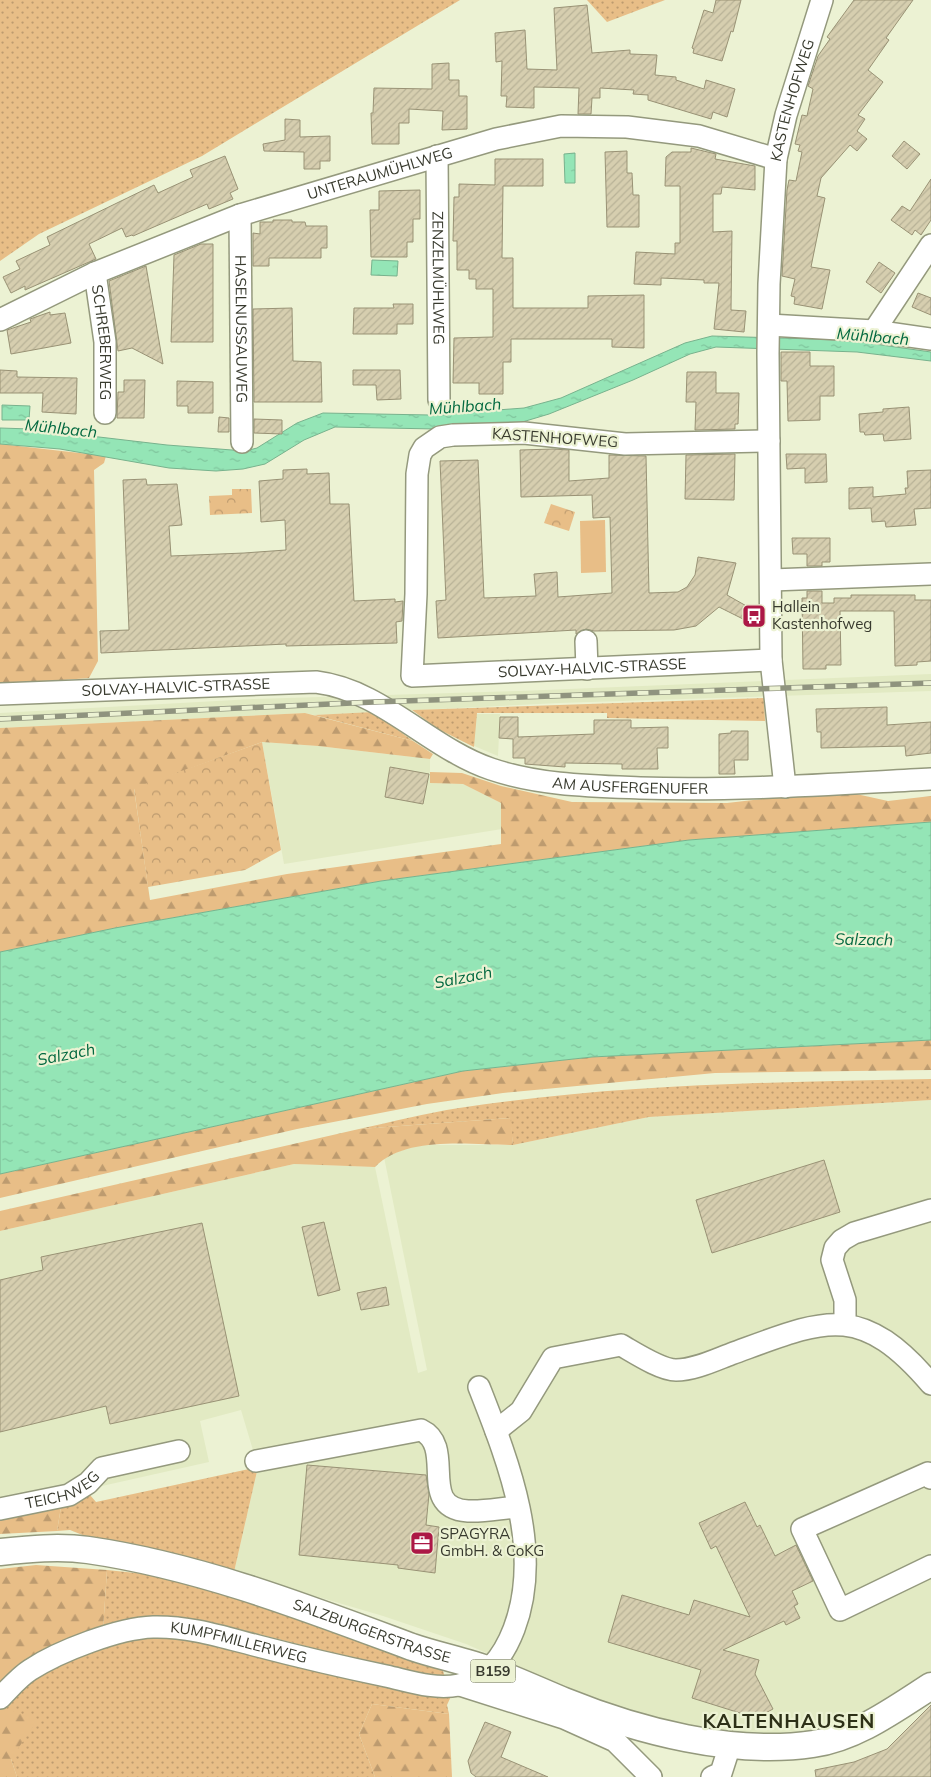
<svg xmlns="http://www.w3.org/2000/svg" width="931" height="1777" font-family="Mulish,sans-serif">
  <defs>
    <pattern id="grass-dots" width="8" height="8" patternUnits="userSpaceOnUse" patternTransform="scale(1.25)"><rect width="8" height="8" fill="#e8be87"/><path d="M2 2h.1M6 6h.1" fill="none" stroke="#bd9b6f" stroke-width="1.8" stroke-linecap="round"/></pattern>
    <pattern id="forest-firs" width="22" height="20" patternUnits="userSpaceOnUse" patternTransform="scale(1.25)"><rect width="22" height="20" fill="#e8be87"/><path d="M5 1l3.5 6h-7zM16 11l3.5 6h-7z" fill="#bd9b6f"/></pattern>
    <pattern id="park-crowns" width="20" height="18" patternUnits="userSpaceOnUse" patternTransform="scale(1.25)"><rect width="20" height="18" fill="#e8be87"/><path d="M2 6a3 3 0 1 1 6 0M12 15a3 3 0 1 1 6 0" fill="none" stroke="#bd9b6f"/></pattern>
    <pattern id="water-ripples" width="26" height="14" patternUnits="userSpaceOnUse" patternTransform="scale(1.25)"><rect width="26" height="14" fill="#94e5b6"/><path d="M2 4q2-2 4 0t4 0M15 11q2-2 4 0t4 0" fill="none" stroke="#80c59d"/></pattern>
    <pattern id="building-hatch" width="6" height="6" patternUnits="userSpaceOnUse" patternTransform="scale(1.25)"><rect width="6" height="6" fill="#d6ceaf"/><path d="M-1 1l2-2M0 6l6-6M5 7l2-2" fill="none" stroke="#b8b297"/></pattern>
  </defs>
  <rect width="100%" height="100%" fill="#ecf2d3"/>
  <g fill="#e2eac3">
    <path d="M931 674V691L559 703 314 715 305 713 0 728V713L253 699 520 691Z"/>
    <path d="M475 714H500L498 756 467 743Z"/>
    <path d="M262 742 318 746 430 759V783L463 784 501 803 502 829 284 864Z"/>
    <path d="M931 1100V1675L874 1709 839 1724 802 1734 734 1735 657 1721 616 1710 466 1644 383 1616 234 1572 258 1467 241 1410 200 1421 209 1462 102 1486 63 1490 0 1501V1231L294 1164 375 1167 418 1373 427 1370 384 1157 417 1145H513L649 1117Z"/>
  </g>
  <g fill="url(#grass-dots)">
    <path d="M0 0H460L202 156 39 234 0 261Z"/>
    <path d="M587 0H665L607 22Z"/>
    <path d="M764 698 765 721 607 718V713H477L474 747 438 729 412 710Z"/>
    <path d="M373 712 413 741 314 715Z"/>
    <path d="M931 1079V1100L649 1117 513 1145 510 1118 359 1129C392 1122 426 1113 459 1108 616 1084 773 1082 931 1079Z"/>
    <path d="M258 1467 234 1572 90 1538 70 1530 57 1531 61 1507 90 1495 96 1502Z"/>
    <path d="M107 1570 145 1574 213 1591 442 1668 445 1677 440 1680 230 1627 225 1631 103 1630Z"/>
    <path d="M151 1631 453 1692 447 1705 449 1714 372 1704 359 1734 375 1777H17L11 1759 0 1707 34 1676 71 1655Z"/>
  </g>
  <g fill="url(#forest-firs)">
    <path d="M0 444 106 456 104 463 94 470 98 661 89 678 0 685Z"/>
    <path d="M305 713 413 741 433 754 430 759 318 746 262 742 134 789 150 900 287 874 501 844V803L463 784 430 783V772L462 773 501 786 572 802 727 803 838 790 888 801 931 796V822L689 840 381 881 115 928 0 952V728Z"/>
    <path d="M931 1040V1070L715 1073 503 1093 427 1104 297 1129 0 1198V1174L463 1071 592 1057Z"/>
    <path d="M511 1118 513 1145C472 1145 406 1135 375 1167L294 1164 0 1231V1211L359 1129Z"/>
    <path d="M61 1507 57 1531 0 1534V1517Z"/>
    <path d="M36 1565 107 1570 103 1630 0 1686V1569Z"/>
    <path d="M372 1704 449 1714 452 1777H375L359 1734Z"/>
    <path d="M0 1707 38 1719 11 1759 17 1777H0Z"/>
  </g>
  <g fill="url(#park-crowns)">
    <path d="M232 489H251L252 513 210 515 209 496 232 495Z"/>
    <path d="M551 504 575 512 569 531 544 523Z"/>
    <path d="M262 742 281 850 245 870 148 887 134 788Z"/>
  </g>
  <path fill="#e8be87" d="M605 520 606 572 581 573 580 521Z"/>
  <g fill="url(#water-ripples)" stroke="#78b28d">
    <path d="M575 153V183H565L564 154Z"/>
    <path d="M372 260 398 261 397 276 371 275Z"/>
    <path d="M712 336 846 340 931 352V361L857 352 716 347 690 354 633 380 549 414 519 423 436 429 335 427 304 440 265 464 243 469 216 471 169 468 60 449 0 444V428L31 429 167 445 245 451 257 448 297 423 323 413 430 415 524 408 561 398 685 343Z"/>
    <path d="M2 405 30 406 29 420H2Z"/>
    <path d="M931 822V1040L592 1057 463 1071 0 1174V952L115 928 381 881 689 840Z"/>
  </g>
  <g fill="url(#building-hatch)" stroke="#999275">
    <path d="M716 0H741L733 32 731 31 722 61 693 53 694 49 692 48 704 10 713 13Z"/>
    <path d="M854 0H913L886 38 889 40 868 70 883 82 858 115 865 119 857 131 867 139 857 151 850 145 821 178 817 196 825 198 811 267 830 270 822 309 794 304 795 297 791 296 795 279 782 276 787 190 789 180 796 181 802 152 798 151 800 145 795 144 802 115 807 116 813 89 808 86 818 56 830 39 827 37Z"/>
    <path d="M587 5 592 53 630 50V54L657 55 655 75 676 77V80L704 89 706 80 735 89 727 117 713 112 711 119 648 100V95L633 94 634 90 600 88V98H592L591 114H578L579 88 534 87V108L506 107 507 96H501L502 61 496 62 495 33 525 30 527 69 557 70 554 8Z"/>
    <path d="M449 63V80H459V96H467V129L442 130 443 111 409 109V123H399V144H372L371 113H373L374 88 432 89V64Z"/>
    <path d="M285 119 300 120V137L330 136V161H320V169H304V152L264 151 263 144 285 140Z"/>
    <path d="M904 141 920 154 907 169 892 156Z"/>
    <path d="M691 148 716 154 715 159 755 166V190L722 187 721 194H713V232L732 231 731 310 746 311 744 332 714 329 719 283H704V280L661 278V285L634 284 636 252 675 254V243H680V186H665L666 157 672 152H691Z"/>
    <path d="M627 151V173H632L633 195H639V227H607L605 152Z"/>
    <path d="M225 156 238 189 230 193 233 199 209 209 207 204 133 236 132 235 126 237 122 228 89 244 96 259 25 290V286L11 293 3 277 20 269 16 261 50 245 47 237 154 185 158 193 193 177 190 170Z"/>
    <path d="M495 159H543V186H503L502 258H513V308H588V296L644 295V348L612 347V339H511V362H503V394H479V383H453L454 338 493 337V289H476V279H469V270H457V241H453L454 197H459V184L495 185Z"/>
    <path d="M931 179V220L921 235 915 230 912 235 891 220 902 206 910 211Z"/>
    <path d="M420 190V219H413V242H407V257H371L370 210H379V191Z"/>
    <path d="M273 220H292V222H305L306 226H327V248H321V258H269V266H253V233L260 234V222H273Z"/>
    <path d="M201 244H213V342H171L174 255Z"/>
    <path d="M879 262 895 273 881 293 866 282Z"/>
    <path d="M146 266 163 364 132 348 118 351 109 281Z"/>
    <path d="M918 293 931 298V315L912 307Z"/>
    <path d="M393 304H413V324H397V334H353L354 308H394Z"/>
    <path d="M292 308 293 361 321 362 322 402H254L253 309Z"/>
    <path d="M50 312V315L65 313 71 343 11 354 7 330 31 322 30 319Z"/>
    <path d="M781 352H810V366H834V396H820V420L788 421 787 381H781Z"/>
    <path d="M0 370 17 371V377L77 378 76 414 42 412 43 393H0Z"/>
    <path d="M353 370H400L401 399 377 400 376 385H353Z"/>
    <path d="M687 372H716V393H739L738 424H735V429L695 430 696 402H686Z"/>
    <path d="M124 380H145L144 418H117L118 392H124Z"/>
    <path d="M177 381 213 382V413H188V406H177Z"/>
    <path d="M909 407 911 439 884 441 883 434 865 435 864 432H860L859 414 883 412V409Z"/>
    <path d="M219 417 229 418V432H218Z"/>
    <path d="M254 419 282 420V434L254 433Z"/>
    <path d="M553 449 569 450V481L609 478V455L646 456 649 593 678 592 687 587 695 575 698 557 736 563 727 595 757 612 751 623 719 607 696 626 674 630 594 631 586 629 576 634V630L438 638 436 601 446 600 440 461 478 460 484 598 536 596 534 574 557 572 558 597 612 593 610 517 593 518 592 495 521 497 520 450Z"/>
    <path d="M735 454 734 500 685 499 686 455Z"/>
    <path d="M786 454H826L827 482 805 483V468L787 469Z"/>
    <path d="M307 469V474L329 473 330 504H349L354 601 395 599V602L403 601 402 621 396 622 397 643 286 646V644L101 653 100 631 129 630 123 480 146 479 147 485 177 484 182 525 169 526 171 556 244 553 286 550 285 520 261 522 259 481 283 479V470Z"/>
    <path d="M931 470V508L914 509 916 525 886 527 885 521 872 522 871 508 849 509V488L873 487V497L906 494 905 488H908L907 471Z"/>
    <path d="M792 538H830V562H822V566H807V554H793Z"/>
    <path d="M807 591H822V603H834V598H851V595H915V600H931V661L917 662V665L895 666 894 611H840L841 665H826V669H803L802 598H807Z"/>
    <path d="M887 707V725L931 722V753L906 756 905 746 821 748V732H817L816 709Z"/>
    <path d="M500 717H518V737L594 734V720H631V728L668 727V748H657L658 769H622V764L565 763V767L525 764V758H513V739L499 738Z"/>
    <path d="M731 731H748V760H734L735 774H719V734L731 733Z"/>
    <path d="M390 767 429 774 423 804 385 797Z"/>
    <path d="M824 1160 840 1212 712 1253 696 1200Z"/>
    <path d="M324 1222 340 1290 318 1296 302 1227Z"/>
    <path d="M202 1223 239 1396 110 1424 106 1406 0 1432V1280L43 1270 41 1257Z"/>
    <path d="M386 1287 389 1305 361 1310 357 1293Z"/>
    <path d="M307 1465 426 1475 429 1494 426 1525 439 1527 435 1573 398 1568V1565L299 1555Z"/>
    <path d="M745 1502 757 1527 760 1525 775 1556 796 1545 813 1581 792 1591 798 1604 794 1606 800 1618 786 1625 784 1621 723 1650 759 1660 755 1674 773 1709 756 1718 692 1698 701 1670 608 1642 622 1595 689 1615 694 1600 750 1617 716 1546 711 1549 699 1523Z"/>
    <path d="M931 1705V1777H816L815 1770 854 1762 887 1749Z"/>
    <path d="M485 1722 511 1732 501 1757 548 1777H476L471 1773 468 1761Z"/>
  </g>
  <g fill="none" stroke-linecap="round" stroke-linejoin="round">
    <g stroke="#94997d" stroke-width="24">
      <g id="minor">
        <path id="s1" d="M437 156 439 400"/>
        <path id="s2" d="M240 215 242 442"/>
        <path id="s3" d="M95 273 105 342V413"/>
        <path id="s4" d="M0 320 95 273 240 215 496 139 561 126 627 127 699 136 776 159"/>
        <path d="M769 325 874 331 931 339"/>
        <path d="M874 331 931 245"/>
        <path id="s5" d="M769 441 625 444 524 433 453 435 440 437 424 448 420 455 417 474 416 594 412 676 771 660"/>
        <path d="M772 580 931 574"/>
        <path d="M586 641 587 669"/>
        <path id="s6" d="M0 694 316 682C382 690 429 748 491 769 538 785 590 786 640 788 737 791 834 784 931 779"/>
        <path id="s7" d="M785 787 771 660 768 353 769 284 776 159 786 115 822 0"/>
        <path d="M845 1324V1300L832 1260 835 1248 842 1240 854 1233 931 1210"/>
        <path d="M496 1431 521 1411 553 1358 621 1345C635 1353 661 1370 676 1370 694 1370 715 1360 731 1354 824 1320 859 1300 931 1384"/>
        <path d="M256 1461 421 1430C457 1447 416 1508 468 1511 484 1512 502 1508 518 1507"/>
        <path d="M931 1478 928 1473 802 1529 840 1610 931 1566"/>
        <path id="s8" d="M0 1509 69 1495 88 1483 102 1468 179 1451"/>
        <path d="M460 1685 564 1718 615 1741 651 1777"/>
        <path id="s9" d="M0 1698C9 1689 19 1677 30 1670 59 1651 119 1628 153 1627 189 1626 223 1637 258 1646 300 1657 343 1667 386 1676 409 1681 434 1690 459 1685 487 1679 504 1655 514 1629 544 1550 508 1461 479 1387"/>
        <path d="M712 1777 721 1773 730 1745"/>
      </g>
    </g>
    <g stroke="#94997d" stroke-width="29">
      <g id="major">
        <path id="s10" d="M0 1552C29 1549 59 1546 88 1550 199 1566 307 1608 412 1647 438 1656 466 1661 492 1671 516 1680 540 1691 564 1701 638 1731 733 1756 813 1744 856 1738 895 1709 931 1686"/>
      </g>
    </g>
    <use href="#minor" stroke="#fff" stroke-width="21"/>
    <use href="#major" stroke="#fff" stroke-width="26"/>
    <g stroke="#8f937e" stroke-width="5.5">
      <path id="rail" d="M0 719 374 702 931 683"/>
    </g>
    <use href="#rail" stroke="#ecf2d3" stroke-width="4" stroke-dasharray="11" stroke-linecap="butt"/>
  </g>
  <defs>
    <g id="bus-square" transform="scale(1.25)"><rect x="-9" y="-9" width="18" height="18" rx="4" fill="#ac1846" stroke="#ecf2d3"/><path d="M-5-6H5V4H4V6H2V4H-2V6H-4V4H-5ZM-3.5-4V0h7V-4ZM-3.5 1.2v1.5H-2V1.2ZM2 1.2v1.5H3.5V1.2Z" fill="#fff"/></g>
    <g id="office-square" transform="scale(1.25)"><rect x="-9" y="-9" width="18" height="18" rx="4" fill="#ac1846" stroke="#ecf2d3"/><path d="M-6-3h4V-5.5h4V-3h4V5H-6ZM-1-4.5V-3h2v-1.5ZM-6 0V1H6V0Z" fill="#fff"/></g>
  </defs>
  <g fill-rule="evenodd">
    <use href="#bus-square" x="754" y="616"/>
    <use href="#office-square" x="422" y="1543"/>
  </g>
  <g text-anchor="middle" stroke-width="4.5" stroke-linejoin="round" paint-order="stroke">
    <rect fill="#ecf2d3" stroke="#6e7160" stroke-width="1" x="470.5" y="1659.5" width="45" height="23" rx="4"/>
    <g font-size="14" font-weight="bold" fill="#383a2e">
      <text x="493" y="1676">B159</text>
    </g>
    <g font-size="15" fill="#383a2e" stroke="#ecf2d3">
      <text dy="5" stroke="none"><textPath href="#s7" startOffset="690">KASTENHOFWEG</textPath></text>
      <text dy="5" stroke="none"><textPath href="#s4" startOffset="408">UNTERAUMÜHLWEG</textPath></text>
      <text dy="5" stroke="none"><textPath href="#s1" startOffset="122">ZENZELMÜHLWEG</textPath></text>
      <text dy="5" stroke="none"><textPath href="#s2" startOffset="114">HASELNUSSAUWEG</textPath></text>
      <text dy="5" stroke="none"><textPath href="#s3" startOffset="70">SCHREBERWEG</textPath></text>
      <text transform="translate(555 438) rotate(4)" y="5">KASTENHOFWEG</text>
      <text dy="5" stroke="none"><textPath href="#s5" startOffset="759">SOLVAY-HALVIC-STRASSE</textPath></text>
      <text dy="5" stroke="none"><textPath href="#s6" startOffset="176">SOLVAY-HALVIC-STRASSE</textPath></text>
      <text dy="5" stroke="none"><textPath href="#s6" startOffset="654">AM AUSFERGENUFER</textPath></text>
      <text dy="5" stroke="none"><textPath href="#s8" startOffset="66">TEICHWEG</textPath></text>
      <text dy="5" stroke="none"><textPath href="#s10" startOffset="384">SALZBURGERSTRASSE</textPath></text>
      <text dy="5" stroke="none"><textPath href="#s9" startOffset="260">KUMPFMILLERWEG</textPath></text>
    </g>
    <g font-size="15" fill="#383a2e" stroke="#ecf2d3" text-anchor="start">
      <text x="772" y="612">Hallein<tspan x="772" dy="17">Kastenhofweg</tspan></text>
      <text x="440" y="1539">SPAGYRA<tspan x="440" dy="17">GmbH. &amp; CoKG</tspan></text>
    </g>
    <g font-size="16" font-style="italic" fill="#036940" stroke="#ecf2d3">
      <text transform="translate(873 336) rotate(5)" y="6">Mühlbach</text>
      <text transform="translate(465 406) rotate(-4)" y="6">Mühlbach</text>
      <text transform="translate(61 428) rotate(6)" y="6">Mühlbach</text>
      <text transform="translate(864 939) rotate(1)" y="6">Salzach</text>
      <text transform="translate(463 977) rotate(-11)" y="6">Salzach</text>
      <text transform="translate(66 1054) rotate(-11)" y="6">Salzach</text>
    </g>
    <g font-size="20" font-weight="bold" letter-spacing="1" fill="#2d3017" stroke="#ecf2d3">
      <text x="789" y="1728">KALTENHAUSEN</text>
    </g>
  </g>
</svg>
